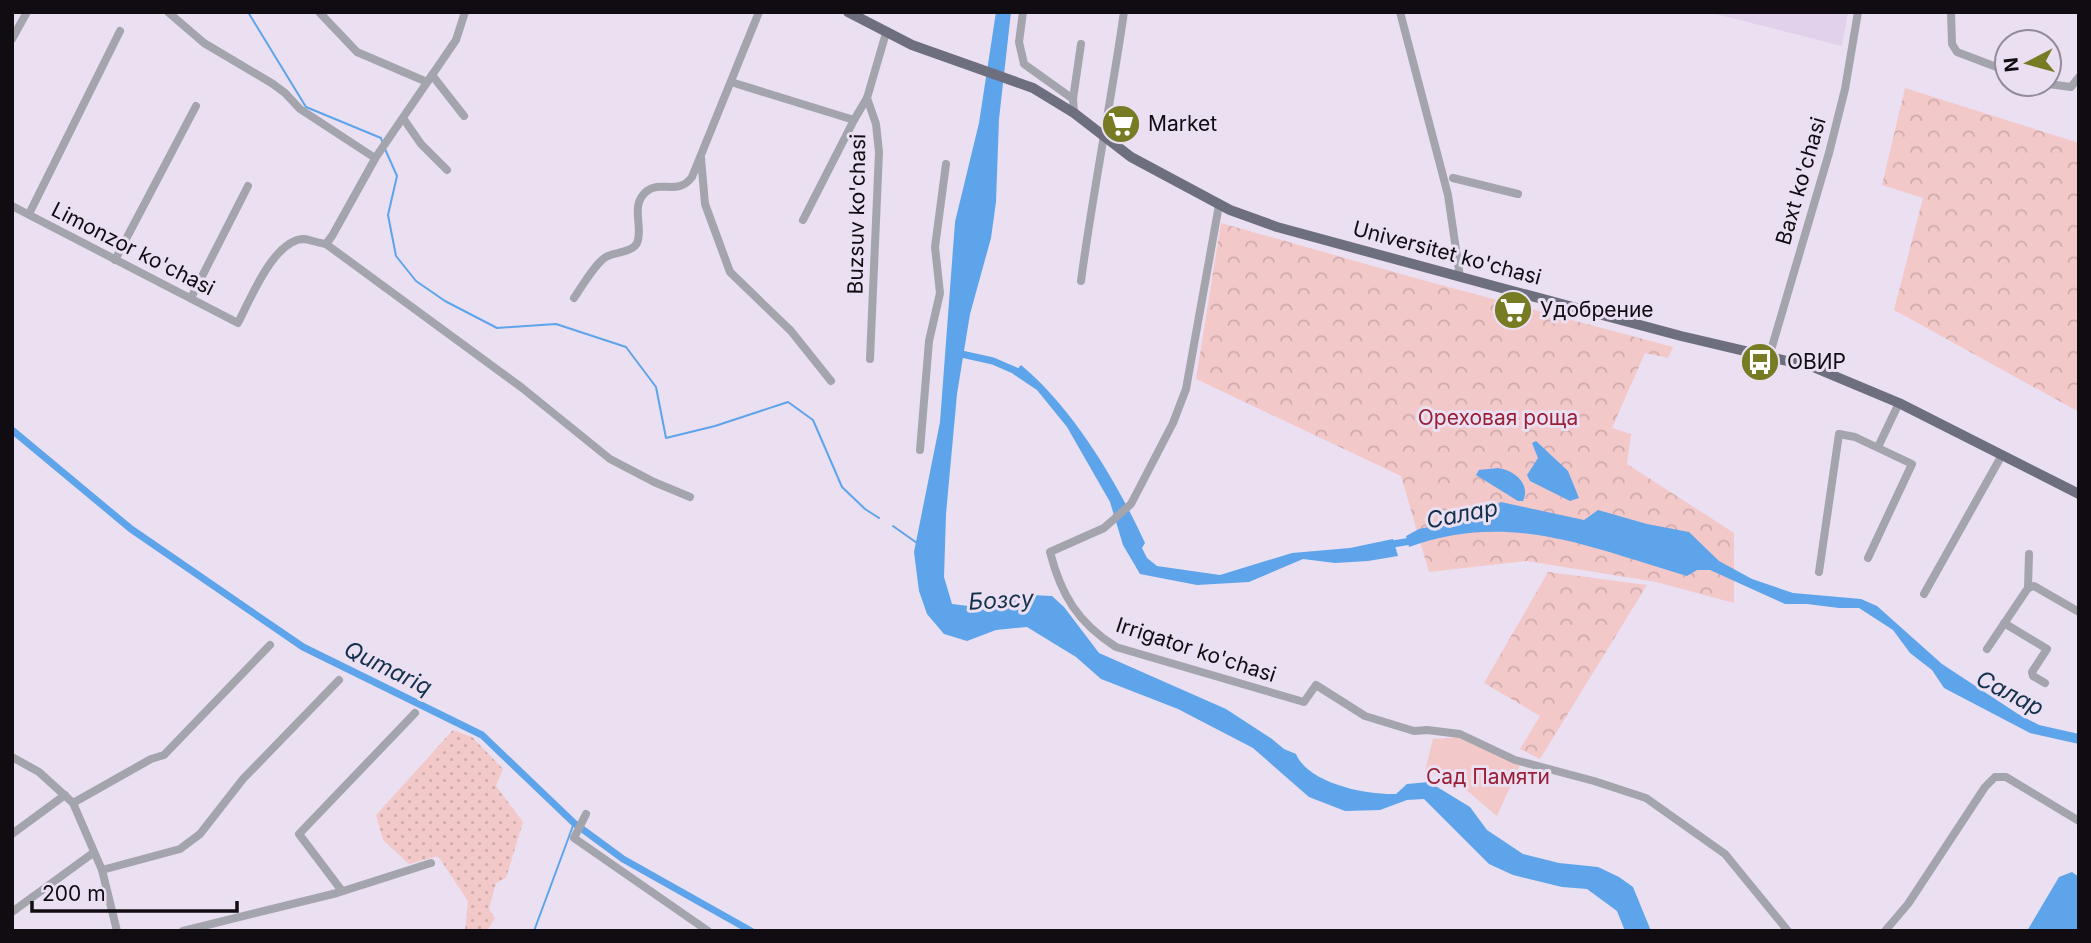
<svg xmlns="http://www.w3.org/2000/svg" width="2091" height="943" font-family="Inter,sans-serif">
  <defs>
    <pattern id="grass-dots" width="8" height="8" patternUnits="userSpaceOnUse" patternTransform="scale(1.75)"><rect width="8" height="8" fill="#f3c8c9"/><path d="M2 2h.1M6 6h.1" fill="none" stroke="#cfabac" stroke-width="1.8" stroke-linecap="round"/></pattern>
    <pattern id="forest-crowns" width="20" height="18" patternUnits="userSpaceOnUse" patternTransform="scale(1.75)"><rect width="20" height="18" fill="#f3c8c9"/><path d="M2 6a3 3 0 1 1 6 0M12 15a3 3 0 1 1 6 0" fill="none" stroke="#cfabac"/></pattern>
  </defs>
  <rect width="100%" height="100%" fill="#ebdff2"/>
  <path fill="#e1d1ea" d="M1708 12H1848L1842 46Z"/>
  <path fill="url(#grass-dots)" d="M453 730 472 737 503 769 496 786 523 822 506 878 496 883 489 909 495 918 487 931H465L468 901 438 856 409 864 383 840 376 815Z"/>
  <g fill="url(#forest-crowns)">
    <path d="M1905 88 2079 143V412L1894 310 1923 198 1882 185Z"/>
    <path d="M1221 223 1426 281 1673 347 1668 358 1645 353 1612 428 1631 434 1627 464 1734 533V603L1656 582 1527 561 1429 572 1401 476 1196 379Z"/>
    <path d="M1548 572 1647 585 1540 759 1520 749 1540 716 1484 683Z"/>
  </g>
  <path fill="#f3c8c9" d="M1460 737 1520 765 1497 816 1458 783 1425 771 1433 739Z"/>
  <g fill="#5da4ea">
    <path d="M996 12H1011L999 119 996 202 991 238 970 314 957 394 946 514 944 577 952 604 993 609 1031 595 1052 596 1064 607 1099 653 1226 709 1272 739 1284 749 1296 754C1309 784 1367 795 1396 794L1407 784 1429 782 1470 807 1487 830 1523 854 1559 863 1598 867 1619 877 1633 887 1651 931H1625L1617 911 1587 889 1562 887 1513 875 1489 864 1424 799 1407 800 1380 810 1345 811 1309 797 1253 748 1178 709 1101 679 1076 657 1027 627 996 630 967 641 944 634 927 614 919 591 914 552 940 422 955 222 979 123Z"/>
    <path d="M1021 365C1073 408 1117 482 1145 543L1142 548 1147 558 1157 566 1220 575 1292 553 1350 548 1393 539 1398 556 1368 561 1335 563 1303 559 1249 582 1197 585 1140 574 1123 545 1110 502 1067 427 1037 390 1013 374Z"/>
    <path d="M1536 441 1568 471 1579 498 1570 501 1530 481 1527 475 1538 458 1532 443Z"/>
    <path d="M1498 468C1514 470 1531 484 1523 501H1518L1476 475 1479 470Z"/>
    <path d="M1501 502 1584 520 1598 510 1647 524 1689 532 1719 561 1752 579 1793 593 1861 599 1877 606 1942 664 2018 714 2039 725 2079 734V744L2030 733 1944 688 1932 670 1910 653 1893 630 1859 608H1839L1807 604H1785L1710 570H1697L1687 576C1591 548 1510 510 1409 547L1406 536 1419 529 1477 517Z"/>
    <path d="M2072 872 2079 877V931H2027L2059 877Z"/>
  </g>
  <g fill="none" stroke-linecap="round" stroke-linejoin="round">
    <g stroke="#5da4ea" stroke-width="2">
      <path d="M248 12 306 107 381 138 382 141"/>
      <path d="M385 149 397 176 388 215 396 256 416 281 445 301 497 328 556 324 626 347 656 387 666 438 715 426 788 402 813 420 842 487 865 509 879 518"/>
      <path d="M893 526 917 543"/>
      <path d="M534 931 574 823"/>
    </g>
    <g stroke="#5da4ea" stroke-width="7">
      <path d="M957 353 993 361 1023 374"/>
      <path d="M12 430 131 529 303 647 482 735 574 823 623 859 751 931"/>
      <path d="M1387 545 1417 540"/>
    </g>
    <g stroke="#a4a4ad" stroke-width="8">
      <path d="M168 12 204 43 273 84 285 93 300 109 375 158"/>
      <path d="M319 12 357 52 427 82"/>
      <path d="M1023 12 1019 42 1024 64 1073 99"/>
      <path d="M1400 12 1448 195 1460 277"/>
      <path d="M1951 12 1952 44 1957 52 2007 71"/>
      <path d="M12 39 27 12"/>
      <path d="M432 75 464 116"/>
      <path d="M731 82 854 120"/>
      <path d="M2048 84 2071 87 2079 77"/>
      <path d="M1074 113 1073 99 1081 44"/>
      <path d="M403 118 421 144 447 170"/>
      <path d="M701 158 705 204 730 272 791 331 831 381"/>
      <path d="M1453 178 1518 194"/>
      <path d="M1219 205 1186 389 1173 423 1131 504 1104 528 1050 552C1061 595 1078 623 1116 647L1304 702 1316 685 1365 716 1414 731 1427 730 1460 734 1515 760 1594 781 1646 798 1725 854 1788 931"/>
      <path d="M12 206 238 323C250 300 274 239 304 239 311 240 319 243 326 244L521 387 610 459 654 482 690 497"/>
      <path d="M29 214 120 31"/>
      <path d="M803 220 854 120 867 98"/>
      <path d="M326 244 332 236 376 157 456 40 465 12"/>
      <path d="M115 260 196 106"/>
      <path d="M1081 281C1093 191 1111 102 1124 12"/>
      <path d="M191 298 248 186"/>
      <path d="M574 298C581 288 597 260 608 256 616 252 633 252 637 243 644 227 629 205 647 191 661 180 678 196 692 177L759 12"/>
      <path d="M1769 357 1829 153 1845 89 1858 12"/>
      <path d="M870 359 879 152 876 124 867 98 886 33"/>
      <path d="M1878 447 1899 403"/>
      <path d="M920 450 929 341 940 293 935 247 946 164"/>
      <path d="M1819 572 1839 434 1855 437 1912 464 1868 558"/>
      <path d="M2028 588 2029 554"/>
      <path d="M1924 594 2002 455"/>
      <path d="M2004 623 2047 649 2032 672 2033 676 2045 683"/>
      <path d="M1987 649 2028 588 2034 586 2079 612"/>
      <path d="M12 757 39 772 73 803 102 870 117 931"/>
      <path d="M73 803 151 759 164 755 270 645"/>
      <path d="M586 814 574 838 708 931"/>
      <path d="M12 834 65 795"/>
      <path d="M102 870 180 849 200 834 243 779 339 680"/>
      <path d="M342 891 299 834 415 713"/>
      <path d="M12 912 93 853"/>
      <path d="M183 931 337 893 431 863"/>
      <path d="M1885 931 1908 904 1985 787 1995 777H2006L2079 821"/>
    </g>
    <path stroke="#6e6f7e" stroke-width="10" d="M848 12 912 45 1033 88 1074 113 1131 157 1230 210 1277 227 1494 286 1681 336 1813 367 1899 403 2079 494"/>
  </g>
  <defs>
    <g id="supermarket-disc" transform="scale(2.0125)"><circle r="9.5" fill="#777b24" stroke="#ebdff2"/><path d="M-6-5.5h2.5l.6 2H6L4.5 2H-2.5L-4.4-4H-6ZM-1.5 3.2a1.3 1.3 0 1 0 .1 0ZM3 3.2a1.3 1.3 0 1 0 .1 0Z" fill="#fff"/></g>
    <g id="bus-disc" transform="scale(2.0125)"><circle r="9.5" fill="#777b24" stroke="#ebdff2"/><path d="M-5-6H5V4H4V6H2V4H-2V6H-4V4H-5ZM-3.5-4V0h7V-4ZM-3.5 1.2v1.5H-2V1.2ZM2 1.2v1.5H3.5V1.2Z" fill="#fff"/></g>
  </defs>
  <g fill-rule="evenodd">
    <use href="#supermarket-disc" x="1121" y="124"/>
    <use href="#supermarket-disc" x="1513" y="310"/>
    <use href="#bus-disc" x="1760" y="362"/>
  </g>
  <g text-anchor="middle" stroke-width="6" stroke-linejoin="round" paint-order="stroke">
    <g font-size="21" fill="#100c12" stroke="#ebdff2" text-anchor="start">
      <text x="1148" y="131">Market</text>
      <text x="1540" y="317">Удобрение</text>
      <text x="1787" y="369">ОВИР</text>
    </g>
    <g font-size="21" fill="#100c12" stroke="#ebdff2">
      <text transform="translate(1801 181) rotate(-74)" y="7">Baxt ko'chasi</text>
      <text transform="translate(857 214) rotate(-89)" y="7">Buzsuv ko'chasi</text>
      <text transform="translate(133 249) rotate(27)" y="7">Limonzor ko'chasi</text>
      <text transform="translate(1447 253) rotate(15)" y="7">Universitet ko'chasi</text>
      <text transform="translate(1196 650) rotate(18)" y="7">Irrigator ko'chasi</text>
    </g>
    <g font-size="21" fill="#992036" stroke="#ebdff2">
      <text x="1498" y="425">Ореховая роща</text>
      <text x="1488" y="784">Сад Памяти</text>
    </g>
    <g font-size="23" font-style="italic" fill="#13314d" stroke="#ebdff2">
      <text transform="translate(1462 514) rotate(-11)" y="8">Салар</text>
      <text transform="translate(1001 600) rotate(-3)" y="8">Бозсу</text>
      <text transform="translate(388 668) rotate(26)" y="8">Qumariq</text>
      <text transform="translate(2010 693) rotate(27)" y="8">Салар</text>
    </g>
  </g>
  <rect width="2091" height="943" fill="none" stroke="#100c12" stroke-width="28"/>
  <g transform="translate(2028 63) rotate(264)"><circle r="33" fill="#ebdff2" stroke="#938b98" stroke-width="2"/>
  <path d="M0-5L12 26L0 18L-12 26Z" fill="#777b24"/>
  <text y="-10" font-size="19" font-weight="bold" text-anchor="middle" fill="#100c12">N</text>
  </g>
  <path d="M32 901v10h205v-10" fill="none" stroke="#100c12" stroke-width="3.5"/>
  <text x="42" y="901" font-size="21" fill="#100c12" stroke="#ebdff2" stroke-width="5" paint-order="stroke">200 m</text>
</svg>
